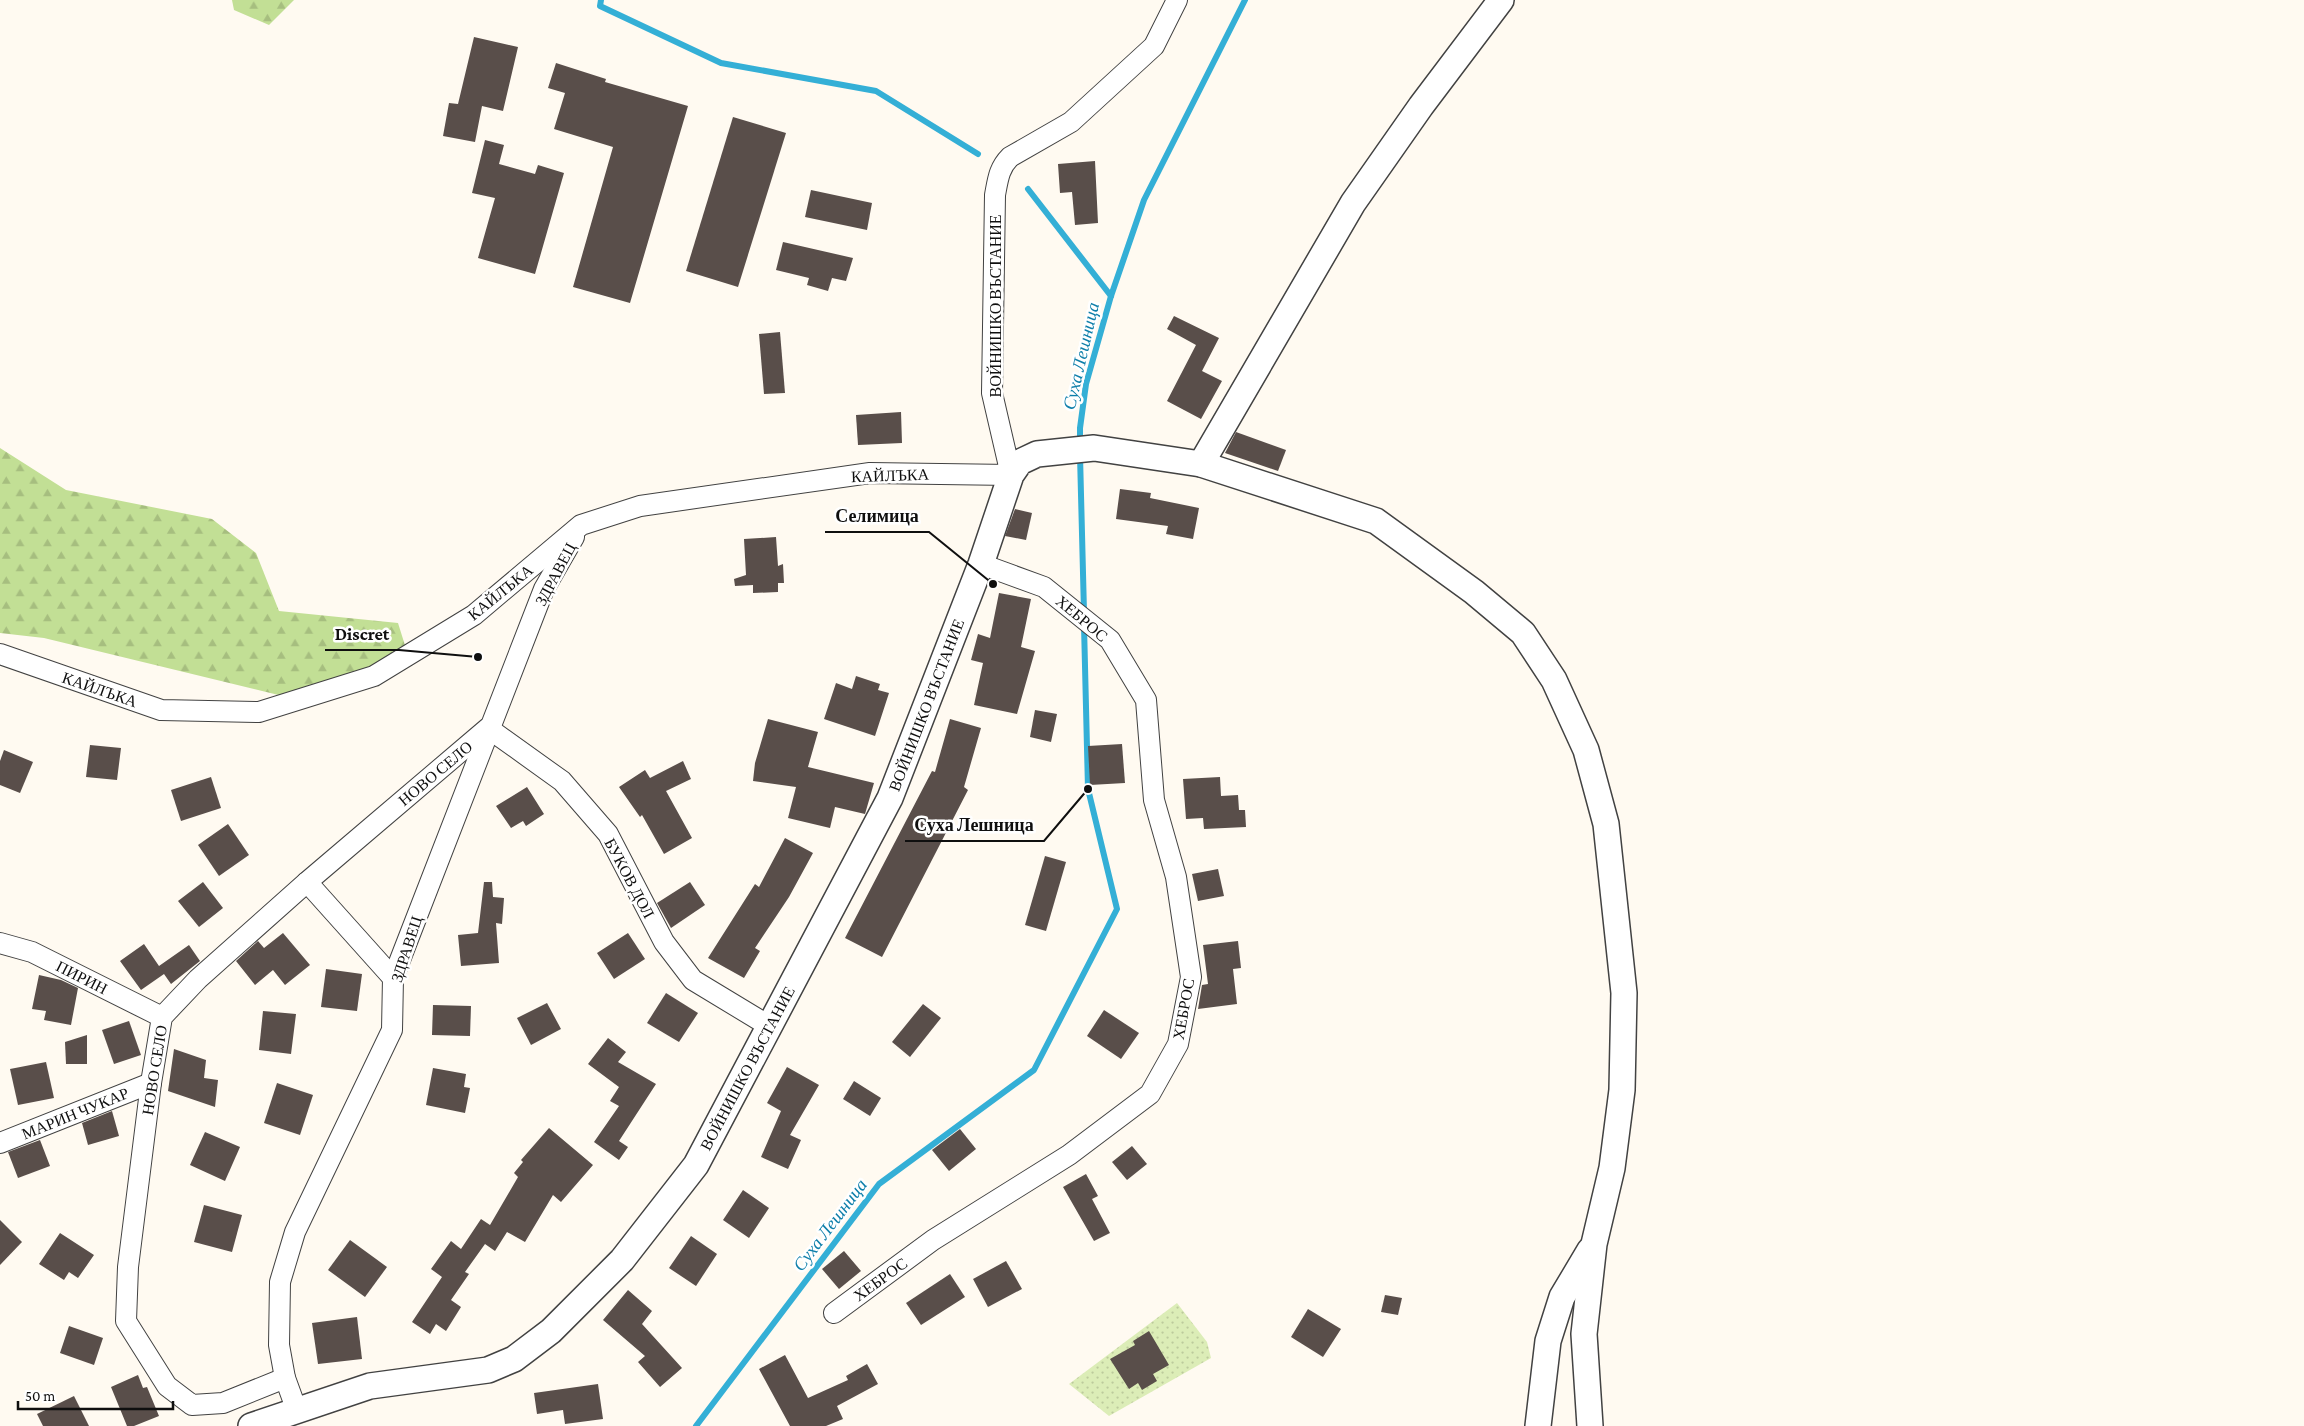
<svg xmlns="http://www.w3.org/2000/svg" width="2304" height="1426" font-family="'Crimson Pro',serif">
  <defs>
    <pattern id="green-dots" width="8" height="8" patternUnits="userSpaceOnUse" patternTransform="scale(1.25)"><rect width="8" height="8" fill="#dcedb7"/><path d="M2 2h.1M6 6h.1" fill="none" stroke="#bcca9c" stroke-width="1.8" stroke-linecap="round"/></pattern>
    <pattern id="forest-firs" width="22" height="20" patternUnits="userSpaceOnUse" patternTransform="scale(1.25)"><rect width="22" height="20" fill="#c2df95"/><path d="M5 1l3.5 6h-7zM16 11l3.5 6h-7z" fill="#a6be7f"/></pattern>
  </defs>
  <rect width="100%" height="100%" fill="#fffaf1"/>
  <path fill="url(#green-dots)" d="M1177 1303 1207 1342 1211 1358 1109 1416 1069 1384Z"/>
  <g fill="url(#forest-firs)">
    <path d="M232 0H294L269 25 234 10Z"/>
    <path d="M0 448 66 490 212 519 256 553 279 611 398 623 408 655 299 700 44 638 0 633Z"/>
  </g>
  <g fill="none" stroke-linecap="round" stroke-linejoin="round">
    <g stroke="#34afd6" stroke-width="6">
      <path d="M601 0 600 6 721 63 876 91 978 154"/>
      <path d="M1028 189 1111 296"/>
      <path d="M1080 445V428L1086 384 1111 296 1144 200 1245 0"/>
      <path d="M1080 455 1084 612"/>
      <path d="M696 1426 879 1184 1034 1070 1117 909 1088 789 1084 625"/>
    </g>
  </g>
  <g fill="#594e4a">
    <path d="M474 37 518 47 503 111 482 106 475 142 443 136 449 103 458 104Z"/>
    <path d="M556 63 606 79 605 82 688 106 630 303 573 287 613 147 554 129 565 93 548 88Z"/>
    <path d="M733 117 786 133 738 287 686 271Z"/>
    <path d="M485 140 504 145 499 164 535 174 538 165 564 173 535 274 478 258 495 198 472 193Z"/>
    <path d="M1095 161 1098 223 1075 225 1072 192 1060 193 1058 164Z"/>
    <path d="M811 190 872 203 867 230 805 217Z"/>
    <path d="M783 242 853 258 846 281 832 278 828 291 807 285 809 278 776 270Z"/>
    <path d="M1174 316 1219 338 1202 371 1222 381 1201 419 1167 401 1196 345 1167 329Z"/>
    <path d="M780 332 785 393 764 394 759 334Z"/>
    <path d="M901 412 902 443 858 445 856 415Z"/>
    <path d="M1236 432 1286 450 1278 471 1225 453Z"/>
    <path d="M1120 489 1151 493 1150 498 1199 508 1193 539 1166 534 1168 526 1116 519Z"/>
    <path d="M1015 509 1032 513 1026 540 1005 536Z"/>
    <path d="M776 537 778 566 783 564 784 583H778V592L753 593V585L735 586 734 579 746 575 744 539Z"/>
    <path d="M999 593 1031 599 1021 647 1035 651 1017 714 974 705 983 663 971 660 978 634 990 638Z"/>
    <path d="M856 676 880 684 878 690 889 693 875 736 824 719 836 683 852 689Z"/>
    <path d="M1035 710 1057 714 1051 742 1030 737Z"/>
    <path d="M768 719 818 732 808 767 874 783 865 814 835 807 830 828 788 818 796 787 753 781 755 763Z"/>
    <path d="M950 719 981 728 964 787 968 790 882 957 845 938 932 771 935 772Z"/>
    <path d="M1122 744 1125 783 1090 785 1088 746Z"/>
    <path d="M90 745 121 748 117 780 86 777Z"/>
    <path d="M4 750 33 762 20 793 0 785V761Z"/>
    <path d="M683 761 691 779 666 791 692 838 664 854 642 815 640 817 619 787 645 770 650 778Z"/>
    <path d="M211 777 221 808 181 821 171 790Z"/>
    <path d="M1220 777 1221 796 1238 795 1239 810H1245L1246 827 1204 829 1203 818 1186 819 1183 779Z"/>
    <path d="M527 787 544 814 526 826 523 821 511 828 496 806Z"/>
    <path d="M228 824 249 855 219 876 198 845Z"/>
    <path d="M785 838 813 853 789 897 755 948 760 951 744 978 708 958 755 884 759 887Z"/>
    <path d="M1045 856 1066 862 1046 931 1025 925Z"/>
    <path d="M1218 869 1224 896 1198 901 1192 874Z"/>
    <path d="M203 882 223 908 199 927 178 901Z"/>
    <path d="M484 882H492L493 897 504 898 502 924 496 923 499 963 461 966 458 935 478 933Z"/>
    <path d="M690 882 705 905 671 928 657 903Z"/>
    <path d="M283 933 310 965 285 985 273 970 255 985 236 961 258 941 264 948Z"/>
    <path d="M628 933 645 959 614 979 597 953Z"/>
    <path d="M1238 941 1241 968 1233 969 1237 1004 1198 1009 1202 985 1208 984 1203 945Z"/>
    <path d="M144 944 159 966 189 945 200 961 171 984 164 974 141 990 120 961Z"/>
    <path d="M326 969 362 974 357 1011 321 1007Z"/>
    <path d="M39 975 61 980 78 988 71 1025 44 1020 46 1011 32 1009Z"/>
    <path d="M666 993 698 1013 679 1042 647 1023Z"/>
    <path d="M547 1003 561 1029 531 1045 517 1018Z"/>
    <path d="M923 1004 941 1018 910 1057 892 1042Z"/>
    <path d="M433 1005 471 1006 470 1036 432 1035Z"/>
    <path d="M1104 1010 1139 1033 1121 1059 1087 1036Z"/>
    <path d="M263 1011 296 1014 291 1054 259 1050Z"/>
    <path d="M129 1021 141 1055 114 1064 102 1030Z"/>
    <path d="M87 1035V1064H66L65 1042Z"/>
    <path d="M608 1038 626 1052 618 1062 656 1084 619 1141 628 1147 619 1160 594 1142 619 1106 610 1101 619 1087 588 1064Z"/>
    <path d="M174 1049 206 1060 204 1078 218 1080 215 1107 168 1091Z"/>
    <path d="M46 1062 54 1098 18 1105 10 1069Z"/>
    <path d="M787 1067 819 1085 790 1135 801 1140 788 1169 761 1157 781 1111 767 1103Z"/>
    <path d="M433 1068 466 1074 464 1087 470 1088 465 1113 426 1105Z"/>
    <path d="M854 1081 881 1098 870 1116 843 1099Z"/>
    <path d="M277 1083 313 1095 300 1135 264 1123Z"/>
    <path d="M112 1111 119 1136 88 1145 82 1123Z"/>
    <path d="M549 1128 593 1165 561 1202 553 1195 525 1242 507 1232 495 1251 485 1244 465 1272 469 1274 451 1300 461 1307 446 1331 436 1324 430 1334 412 1322 442 1277 431 1269 451 1241 461 1249 481 1219 490 1225 518 1177 514 1173 523 1162 521 1160Z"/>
    <path d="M960 1129 976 1149 949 1171 932 1150Z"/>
    <path d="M205 1132 240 1147 225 1181 190 1165Z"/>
    <path d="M40 1140 50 1166 18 1178 8 1152Z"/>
    <path d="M1132 1146 1147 1164 1127 1180 1112 1162Z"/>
    <path d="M1086 1174 1098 1196 1092 1199 1110 1233 1094 1241 1063 1187Z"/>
    <path d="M743 1190 769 1208 749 1238 723 1220Z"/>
    <path d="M204 1205 242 1215 232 1252 194 1242Z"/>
    <path d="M0 1220 22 1242 0 1265Z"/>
    <path d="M60 1233 94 1255 78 1278 69 1272 64 1280 39 1264Z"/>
    <path d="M691 1236 717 1254 696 1286 669 1268Z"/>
    <path d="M350 1240 387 1267 365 1297 328 1270Z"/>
    <path d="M844 1251 861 1271 839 1289 822 1269Z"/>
    <path d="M1006 1261 1022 1289 988 1307 973 1279Z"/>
    <path d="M950 1274 965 1297 921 1325 906 1303Z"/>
    <path d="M628 1290 652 1311 642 1324 682 1368 660 1387 638 1362 645 1356 603 1320Z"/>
    <path d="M1385 1295 1402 1298 1398 1315 1381 1312Z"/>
    <path d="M1308 1309 1341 1329 1323 1357 1291 1337Z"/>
    <path d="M357 1317 362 1359 318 1364 312 1323Z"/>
    <path d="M69 1326 103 1338 94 1365 60 1353Z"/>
    <path d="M1149 1331 1169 1365 1153 1374 1157 1381 1142 1390 1138 1383 1129 1389 1110 1359 1135 1345 1133 1341Z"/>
    <path d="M785 1355 808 1398 848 1380 846 1376 867 1364 878 1384 837 1406 843 1419 826 1426H790L759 1369Z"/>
    <path d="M138 1375 143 1388 147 1387 159 1416 134 1426H127L111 1387Z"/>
    <path d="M598 1384 603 1419 565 1424 563 1410 537 1414 534 1393Z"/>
    <path d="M74 1396 89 1426H43L37 1414Z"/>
  </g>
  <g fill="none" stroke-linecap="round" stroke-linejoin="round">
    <g stroke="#424242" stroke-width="22">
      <g id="minor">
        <path d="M0 654 161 710 259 712 374 676 474 615 581 525 640 506 870 473 1011 475 992 393 995 195C998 179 999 168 1010 157L1071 122 1154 46 1177 0"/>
        <path d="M307 882 393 978"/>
        <path d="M0 943 32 952 162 1017"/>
        <path d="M0 1143 151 1083"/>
        <path d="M834 1313 933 1240 1069 1155 1150 1094 1178 1044 1191 977 1176 877 1154 800 1146 700 1110 640 1044 587 981 564"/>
        <path d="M285 1378 223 1403 192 1405 167 1386 126 1321 128 1267 151 1083 162 1017 198 979 307 882 488 728 562 781 608 834 664 942 693 980 769 1026"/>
        <path d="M297 1411 285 1378 279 1345 280 1282 295 1232 392 1030 393 978 544 589 574 537"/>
      </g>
    </g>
    <g stroke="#424242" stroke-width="28">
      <g id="tertiary">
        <path d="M1201 464 1353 203 1421 106 1501 0"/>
        <path d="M251 1426 370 1386 488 1370 514 1359 551 1331 622 1260 696 1165 890 798 981 564 1011 475 1020 462 1037 454 1094 448 1201 464 1376 521 1474 592 1523 633 1554 680 1586 750 1606 824 1624 993 1622 1090 1612 1168 1594 1244 1584 1334 1590 1426"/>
        <path d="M1538 1426 1548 1341 1562 1297 1590 1250"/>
      </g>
    </g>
    <use href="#minor" stroke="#fff" stroke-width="20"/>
    <use href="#tertiary" stroke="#fff" stroke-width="25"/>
  </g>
  <g text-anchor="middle" stroke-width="5" stroke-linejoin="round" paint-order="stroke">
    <g font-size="16" fill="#0f0f0f" stroke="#fff">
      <text transform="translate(995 306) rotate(-90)" y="6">ВОЙНИШКО ВЪСТАНИЕ</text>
      <text transform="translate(890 475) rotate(-2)" y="6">КАЙЛЪКА</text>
      <text transform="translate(555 574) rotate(-62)" y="6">ЗДРАВЕЦ</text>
      <text transform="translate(500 592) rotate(-39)" y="6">КАЙЛЪКА</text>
      <text transform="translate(1082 618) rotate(40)" y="6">ХЕБРОС</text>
      <text transform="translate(100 689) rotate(19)" y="6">КАЙЛЪКА</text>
      <text transform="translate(926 705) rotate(-69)" y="6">ВОЙНИШКО ВЪСТАНИЕ</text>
      <text transform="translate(435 773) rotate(-40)" y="6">НОВО СЕЛО</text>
      <text transform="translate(630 878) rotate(62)" y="6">БУКОВ ДОЛ</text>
      <text transform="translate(406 949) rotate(-72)" y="6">ЗДРАВЕЦ</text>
      <text transform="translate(82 977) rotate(27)" y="6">ПИРИН</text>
      <text transform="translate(1183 1009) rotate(-80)" y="6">ХЕБРОС</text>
      <text transform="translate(747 1068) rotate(-62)" y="6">ВОЙНИШКО ВЪСТАНИЕ</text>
      <text transform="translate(154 1070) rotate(-81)" y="6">НОВО СЕЛО</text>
      <text transform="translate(75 1113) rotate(-22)" y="6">МАРИН ЧУКАР</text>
      <text transform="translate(880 1279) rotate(-36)" y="6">ХЕБРОС</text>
    </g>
    <g font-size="18" font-style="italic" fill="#0f7faa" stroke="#fff">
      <text transform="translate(1081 356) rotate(-77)" y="6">Суха Лешница</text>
      <text transform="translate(830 1225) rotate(-53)" y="6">Суха Лешница</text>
    </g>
  </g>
  <path fill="none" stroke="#0f0f0f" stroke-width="2" d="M993 584L929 532H825M478 657L399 650H325M1088 789L1044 841H905"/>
  <g fill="#0f0f0f" stroke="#fff" stroke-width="2">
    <circle cx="993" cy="584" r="5"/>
    <circle cx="478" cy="657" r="5"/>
    <circle cx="1088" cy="789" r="5"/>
  </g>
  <g font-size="18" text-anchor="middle" font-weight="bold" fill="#0f0f0f" stroke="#fff" stroke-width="5" stroke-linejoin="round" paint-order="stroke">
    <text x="877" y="522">Селимица</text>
    <text x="362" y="640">Discret</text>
    <text x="974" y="831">Суха Лешница</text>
  </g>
  <path d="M18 1401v8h155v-8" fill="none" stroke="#0f0f0f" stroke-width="2.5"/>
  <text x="25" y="1401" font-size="15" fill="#0f0f0f" stroke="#ffffff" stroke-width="4" paint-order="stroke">50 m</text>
</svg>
